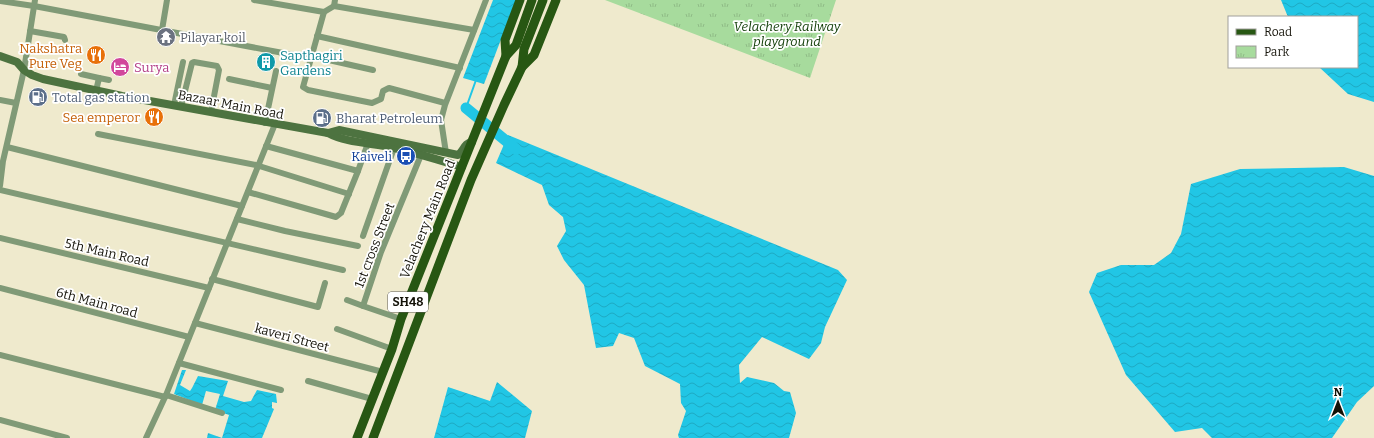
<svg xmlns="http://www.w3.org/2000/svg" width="1374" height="438" font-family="Bitter,serif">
  <defs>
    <pattern id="park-tufts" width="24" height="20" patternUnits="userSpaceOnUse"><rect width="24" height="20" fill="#a7db9d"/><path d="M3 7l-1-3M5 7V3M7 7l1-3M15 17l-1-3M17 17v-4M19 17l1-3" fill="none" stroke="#8fbb86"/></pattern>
    <pattern id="water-waves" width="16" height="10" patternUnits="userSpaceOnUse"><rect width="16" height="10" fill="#21c6e5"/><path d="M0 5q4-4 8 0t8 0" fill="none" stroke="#1da9c3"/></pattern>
  </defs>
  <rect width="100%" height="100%" fill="#efeacd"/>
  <path fill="url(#park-tufts)" d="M605 0H836L810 78Z"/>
  <g fill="url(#water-waves)">
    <path d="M493 0H516L484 84 463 78Z"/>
    <path d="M1281 0H1374V102L1348 94 1319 67H1357V17H1288Z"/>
    <path d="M508 135 838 270 847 280 825 327 821 343 809 359 762 337 739 365 740 383 747 377 774 383 784 391 790 392 796 413 789 438H679L678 435 686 411 681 403 680 384 645 366 634 338 619 333 613 346 596 348 584 285 564 260 557 246 566 231 563 217 549 205 542 185 496 163Z"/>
    <path d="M1344 167 1374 176V386L1357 402 1332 438H1212L1202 428 1175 432 1126 375 1089 292 1097 273 1121 265H1154L1171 253 1181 234 1191 184 1240 169Z"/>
    <path d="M182 370H186L180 385 190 391 192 388 198 376 228 381 223 396 244 402 251 401 257 390 276 394 277 403 272 402V408L274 409 262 438H207L208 433 222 438 229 415 215 410 220 394 206 391 202 405 174 394Z"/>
    <path d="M497 382 532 411 525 438H434L448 387 490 401Z"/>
  </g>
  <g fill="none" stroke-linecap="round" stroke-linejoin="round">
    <path stroke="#21c6e5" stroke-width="2" d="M466 108 476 80"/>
    <path stroke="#21c6e5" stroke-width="11" d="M466 108 516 149"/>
    <g stroke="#809a77" stroke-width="6">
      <path d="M254 0 324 12"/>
      <path d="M335 0 334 6 324 12 303 87 308 90 372 103 381 99 383 91 389 88 445 103"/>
      <path d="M0 1 34 6 299 56H311L373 70"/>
      <path d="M334 6 474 30"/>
      <path d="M162 30 167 0"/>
      <path d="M30 31 64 37 65 40"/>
      <path d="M317 36 460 68"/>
      <path d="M81 74 99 78"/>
      <path d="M229 79 272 88"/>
      <path d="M96 91 99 78 109 80"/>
      <path d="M183 97 212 103"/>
      <path d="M0 100 16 103"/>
      <path d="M174 105 183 62"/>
      <path d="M181 107 192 63 194 62 217 66 219 70 211 112"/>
      <path d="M265 123 276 71"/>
      <path d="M98 134 256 165 349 194"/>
      <path d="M7 147 242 206"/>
      <path d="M446 153 441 120 445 105 486 0"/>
      <path d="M358 171 368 143"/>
      <path d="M0 186 3 161 24 70 35 0"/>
      <path d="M0 190 343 270"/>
      <path d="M248 192 336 217 341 213 358 171 266 146"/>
      <path d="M237 219 285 231 358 246"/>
      <path d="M363 236 394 148"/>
      <path d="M0 238 209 288"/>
      <path d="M212 279 318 307 325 283"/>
      <path d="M0 288 189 337"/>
      <path d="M347 300 363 306"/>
      <path d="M401 319 363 306 381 252 421 155"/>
      <path d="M195 323 383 372"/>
      <path d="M337 329 392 349"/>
      <path d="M0 355 165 397"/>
      <path d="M179 363 281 390"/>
      <path d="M308 381 372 399"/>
      <path d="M166 395 222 413"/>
      <path d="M0 420 67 438"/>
      <path d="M146 438 166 395 275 124"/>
    </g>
    <g stroke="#4d7340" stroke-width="8">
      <path d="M0 56 17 62 24 70 32 75 43 79 122 96 328 133C346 143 373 143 394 148 417 153 439 160 462 167"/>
      <path d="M328 133 339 130 458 155C464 151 464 143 472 142"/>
    </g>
    <g stroke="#275713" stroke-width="9">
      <path d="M506 56 505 40 520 0"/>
      <path d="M522 67 524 49 543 0"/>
      <path d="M357 438 392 349 401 319 506 56 516 45 532 0"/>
      <path d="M373 438 471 180 504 105 522 67 534 55 556 0"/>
    </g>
  </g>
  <defs>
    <g id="temple-disc" transform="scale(1)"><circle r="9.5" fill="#6b7280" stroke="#fff"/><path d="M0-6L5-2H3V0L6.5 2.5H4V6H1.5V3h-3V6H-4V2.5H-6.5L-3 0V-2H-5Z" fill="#fff"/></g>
    <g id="restaurant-disc" transform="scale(1)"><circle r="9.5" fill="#e8710a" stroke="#fff"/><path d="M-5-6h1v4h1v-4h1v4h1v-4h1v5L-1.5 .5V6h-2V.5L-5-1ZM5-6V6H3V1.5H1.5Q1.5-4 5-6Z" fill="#fff"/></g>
    <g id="building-disc" transform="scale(1)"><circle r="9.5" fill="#0f9aa8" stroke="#fff"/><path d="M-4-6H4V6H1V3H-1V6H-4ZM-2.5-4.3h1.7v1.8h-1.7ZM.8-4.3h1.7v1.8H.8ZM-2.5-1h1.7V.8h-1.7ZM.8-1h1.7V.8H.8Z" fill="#fff"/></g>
    <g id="hotel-disc" transform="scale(1)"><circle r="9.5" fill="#d1479c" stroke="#fff"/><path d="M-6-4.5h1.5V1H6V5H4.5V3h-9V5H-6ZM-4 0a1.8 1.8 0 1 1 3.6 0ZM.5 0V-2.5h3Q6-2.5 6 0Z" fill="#fff"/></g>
    <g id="fuel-disc" transform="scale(1)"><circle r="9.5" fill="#5c6f8a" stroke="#fff"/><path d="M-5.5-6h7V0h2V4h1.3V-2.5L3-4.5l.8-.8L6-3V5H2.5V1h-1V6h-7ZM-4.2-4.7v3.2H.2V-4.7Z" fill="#fff"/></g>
    <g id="bus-disc" transform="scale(1)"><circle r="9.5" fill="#1a4fb4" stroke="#fff"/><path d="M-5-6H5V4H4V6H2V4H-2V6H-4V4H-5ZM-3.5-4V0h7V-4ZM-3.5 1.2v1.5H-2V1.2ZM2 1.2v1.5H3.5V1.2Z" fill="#fff"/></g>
  </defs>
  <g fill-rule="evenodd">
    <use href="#temple-disc" x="166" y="37"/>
    <use href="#restaurant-disc" x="96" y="55"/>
    <use href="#building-disc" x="266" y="62"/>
    <use href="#hotel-disc" x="120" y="67"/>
    <use href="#fuel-disc" x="38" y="97"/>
    <use href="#restaurant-disc" x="154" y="117"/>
    <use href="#fuel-disc" x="322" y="118"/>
    <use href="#bus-disc" x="406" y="156"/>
  </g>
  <g text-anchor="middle" stroke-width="3.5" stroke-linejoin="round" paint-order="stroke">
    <rect fill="#fff" stroke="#5a5952" stroke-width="1" x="388" y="292" width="40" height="20" rx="3"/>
    <g font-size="12" font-weight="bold" fill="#141208">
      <text x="408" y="306">SH48</text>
    </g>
    <g font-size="13" font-style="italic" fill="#15410b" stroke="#fff">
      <text x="787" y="31">Velachery Railway<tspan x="787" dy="15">playground</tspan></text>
    </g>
    <g font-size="13" fill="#5b616d" stroke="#fff" text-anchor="start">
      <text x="180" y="42">Pilayar koil</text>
    </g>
    <g font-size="13" fill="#c56008" stroke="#fff" text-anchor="end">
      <text x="82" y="53">Nakshatra<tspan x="82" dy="15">Pure Veg</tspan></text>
      <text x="140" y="122">Sea emperor</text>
    </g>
    <g font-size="13" fill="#0d838f" stroke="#fff" text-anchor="start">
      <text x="280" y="60">Sapthagiri<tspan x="280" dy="15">Gardens</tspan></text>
    </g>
    <g font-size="13" fill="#b23c85" stroke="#fff" text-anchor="start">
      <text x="134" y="72">Surya</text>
    </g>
    <g font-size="13" fill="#4e5e75" stroke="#fff" text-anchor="start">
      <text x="52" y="102">Total gas station</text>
      <text x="336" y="123">Bharat Petroleum</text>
    </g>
    <g font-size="13" fill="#141208" stroke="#fff">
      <text transform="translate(231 104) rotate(11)" y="5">Bazaar Main Road</text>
      <text transform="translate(427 219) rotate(-68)" y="5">Velachery Main Road</text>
      <text transform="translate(374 245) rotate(-69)" y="5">1st cross Street</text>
      <text transform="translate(107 252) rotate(13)" y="5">5th Main Road</text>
      <text transform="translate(97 302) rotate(15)" y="5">6th Main road</text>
      <text transform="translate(292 337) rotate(15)" y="5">kaveri Street</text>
    </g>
    <g font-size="13" fill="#164399" stroke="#fff" text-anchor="end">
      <text x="392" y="161">Kaiveli</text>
    </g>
  </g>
  <rect x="1228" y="16" width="130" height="52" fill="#ffffff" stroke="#a1a09c"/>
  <rect x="1236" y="29" width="20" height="6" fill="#275713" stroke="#a1a09c"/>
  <text x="1264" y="36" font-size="12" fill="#141208">Road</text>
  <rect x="1236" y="46" width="20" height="12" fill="url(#park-tufts)" stroke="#a1a09c"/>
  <text x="1264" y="56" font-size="12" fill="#141208">Park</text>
  <g transform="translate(1338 402)" stroke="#ffffff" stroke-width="3" paint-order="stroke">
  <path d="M0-3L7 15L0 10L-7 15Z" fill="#141208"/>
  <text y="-6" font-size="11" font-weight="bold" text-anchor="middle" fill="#141208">N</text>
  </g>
</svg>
